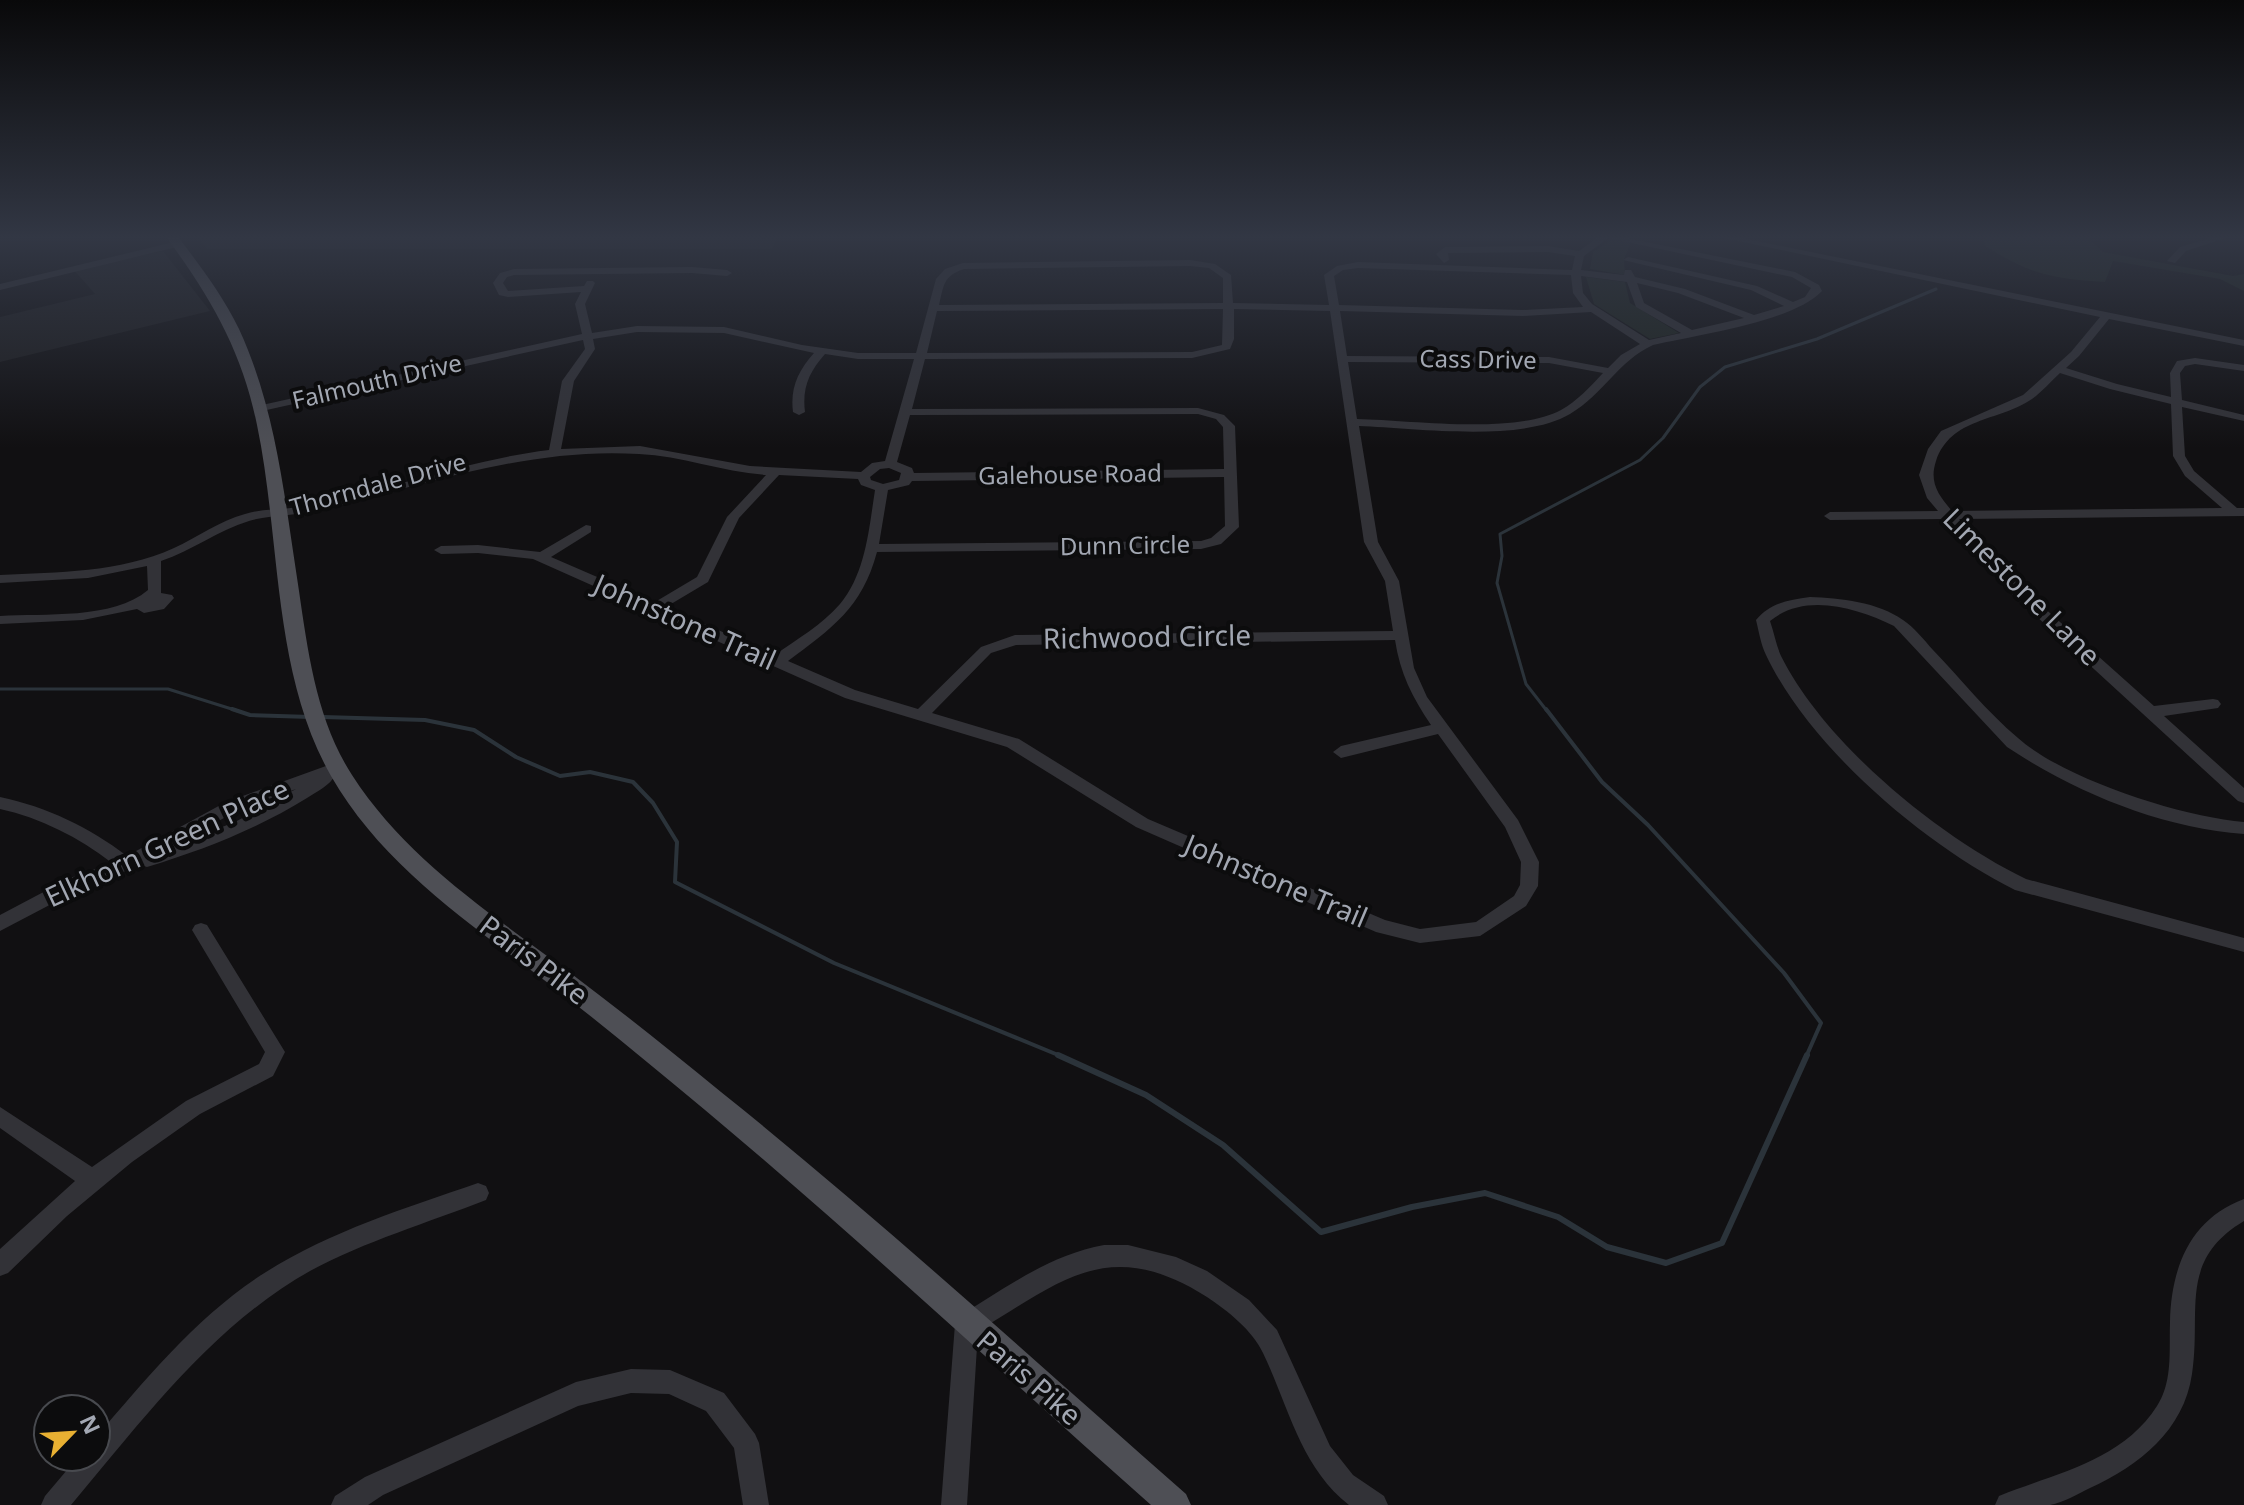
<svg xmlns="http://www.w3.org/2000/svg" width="2244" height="1505" font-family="'Noto Sans',sans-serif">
  <rect width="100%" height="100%" fill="#111012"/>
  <g fill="#1d1d1f">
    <path d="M198 238H777L772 249H207Z"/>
    <path d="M163 251 210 311 0 362V317L95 294 74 270Z"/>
  </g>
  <g fill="#1d241e">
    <path d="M1985 238H2088L2103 252 2233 276 2244 274V291L2220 279 2113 261 2105 282C2053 279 2028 274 1984 245Z"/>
    <path d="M1612 239 1631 242 1624 259 1625 275 1590 269 1593 252Z"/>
    <path d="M1586 277 1625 282 1630 303 1679 333 1650 339 1594 304Z"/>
  </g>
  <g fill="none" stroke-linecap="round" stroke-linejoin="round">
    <g stroke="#2b333a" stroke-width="3">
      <path d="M0 689H168L238 711"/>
      <path d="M1547 711 1526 684 1497 583 1502 556 1500 534 1640 460 1663 438 1700 387 1725 367 1817 339 1936 289"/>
    </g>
    <g stroke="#2b333a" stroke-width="4">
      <path d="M232 709 250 715 311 717"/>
      <path d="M1546 709 1602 782 1648 825 1784 973 1821 1023 1806 1057"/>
      <path d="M323 717 425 720 474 730 516 757 560 776 590 772 633 782 653 803 677 842 675 882 834 963 1063 1057"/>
    </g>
    <path stroke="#2b333a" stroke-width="6" d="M1058 1055 1146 1095 1223 1145 1321 1232 1412 1207 1485 1193 1558 1217 1607 1247 1666 1263 1722 1243 1807 1055"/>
    <g fill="#323237" fill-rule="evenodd">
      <path d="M1597 238H1608L1584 256 1581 270 1624 275 1625 270H1631L1635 277 1685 289 1754 315 1784 306 1751 290 1623 260 1628 257 1757 286 1793 302 1805 297 1811 288 1792 277 1608 238H1626L1795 272 1819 285 1822 291C1793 322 1696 335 1653 345 1618 361 1604 394 1570 414 1521 443 1416 428 1359 426L1378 542 1399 581 1414 668 1427 697 1518 820 1539 862 1538 886 1526 906 1480 936 1420 943 1376 932 1136 827 1007 747 845 698 533 559 478 553 441 554 434 550 441 546 478 545 540 552 586 525 591 526V532L551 557 655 602 697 577 727 517 766 475C723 472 682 456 639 454 531 447 425 484 322 510 298 516 272 514 249 521 218 530 192 551 161 561V593L172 595 174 598 164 609 144 613 137 609 83 620 0 624V616C44 613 113 620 148 590L147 566 88 578 0 583V575C58 572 119 573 174 548 198 537 219 521 245 514 264 508 286 510 305 506 387 491 466 460 549 450L562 381 585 349 583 340 262 411 256 408 262 405 582 334 575 304 581 292 508 297 499 295 493 283 500 273 514 269 692 267 727 270 732 273 727 276 692 273 514 275 507 277 503 283 508 291 584 286 587 281H593L595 283 585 304 592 333 637 326 724 327 802 345 858 353H916L936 279 945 269 963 263 1190 260 1215 264 1231 275 1233 303 1329 305 1324 275 1337 266 1358 262 1572 270 1575 256 1548 252 1448 253 1449 260 1444 263 1436 254 1445 247 1548 246 1579 251ZM1190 266 1209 268 1223 278V303L939 305C944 285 943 276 964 269ZM1358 268 1571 275 1573 293 1583 307 1523 310 1339 305 1334 276 1343 270ZM1581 276 1627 282 1636 307 1681 333 1649 340 1592 304 1583 293ZM1637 283 1678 293 1744 318 1692 330 1644 303ZM1223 309 1222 345 1192 352 927 353 937 311ZM1234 309 1330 311 1364 542 1385 581 1393 631 1015 635 981 647 918 709 855 690 788 661C832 628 862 608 877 552L1201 549 1221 544 1239 527 1235 426 1224 415 1198 408 912 409 925 359 1192 358 1230 349 1234 339ZM1340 311 1523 316 1591 312 1640 344 1621 355 1608 368 1549 357 1347 356ZM637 332 724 333 814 353C798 371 790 388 793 412L799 415 805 412C802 388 809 372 825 354L858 359H914L885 461 872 463 861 472 750 466 640 446 561 449 574 381 595 349 593 339ZM1348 362 1549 363 1603 373C1590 387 1577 401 1561 410 1513 435 1411 420 1357 419ZM1198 414 1216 419 1223 427 1224 469 914 473 912 468 897 462 910 415ZM889 468 901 473 899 480 883 484 871 480 870 477 880 469ZM779 475 858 479 861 485 875 490C869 528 866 573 840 604 822 625 797 639 775 655L666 607 708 582 739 518ZM1224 477 1225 526 1211 538 1201 541 879 544 888 490 909 485 912 481ZM1395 640C1400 673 1412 697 1431 725L1341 746 1333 752 1341 758 1438 734 1505 827 1521 862 1520 885 1514 896 1476 922 1420 929 1385 920 1148 819 1019 739 932 713 991 653 1016 645Z"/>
      <path d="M1724 238H1742L2244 340V346L2109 319 2079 356 2066 368 2117 384 2171 397 2170 373 2177 361 2195 358 2244 365V371L2195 364 2185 366 2180 373 2182 400 2244 415V421L2182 407 2185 456 2194 471 2237 508H2244V516L1959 519 2022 588 2154 706 2213 699 2218 700 2221 704 2218 708 2164 716 2244 788V803L2238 801 2012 594 1945 519 1830 520 1824 516 1830 512 1938 511 1927 498 1919 475 1928 449 1941 431 2023 395 2071 352 2100 317ZM2060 373 2110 389 2171 404 2173 456 2185 476 2222 508 1952 511C1938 495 1929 482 1936 461 1951 417 1998 422 2032 399 2042 392 2051 381 2060 373Z"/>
      <path d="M2211 238H2225L2186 251 2175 263 2167 261 2180 247Z"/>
      <path d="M178 241 183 244 181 246 0 290V284Z"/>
      <path d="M1810 597C1840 598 1878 602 1903 620 1914 627 1924 640 1933 650 1961 679 1987 712 2018 738 2064 779 2182 817 2244 822V834C2162 828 2076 793 2007 747L1894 626C1857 608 1805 592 1770 621 1774 632 1776 645 1781 656 1825 744 1939 837 2026 879L2244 938V952L2015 890C1925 845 1810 748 1766 655 1761 645 1759 632 1756 620 1770 603 1788 600 1810 597Z"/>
      <path d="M337 762 343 764 345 768 343 772 335 775C331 785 316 792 307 798 257 829 203 850 147 867L141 865 82 888 0 931V915L70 878 112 863C78 837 41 818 0 809V797C47 807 89 827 127 856L226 802ZM296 789 235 822 178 844 238 810Z"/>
      <path d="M201 923 207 925 285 1052 273 1076 200 1114 132 1162 67 1216 8 1273 0 1276V1249L75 1181 0 1128V1107L92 1167 186 1101 259 1064 265 1052 192 930 195 925Z"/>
      <path d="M478 1183 486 1186 489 1193 486 1200C427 1223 366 1241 310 1271 212 1326 142 1421 71 1505H41L45 1496 78 1457H96V1437C147 1378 199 1314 266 1272 331 1231 406 1208 478 1183Z"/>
      <path d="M2244 1199V1221C2177 1261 2202 1312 2192 1374 2184 1430 2139 1466 2090 1488 2078 1494 2064 1502 2050 1505 2034 1505 2012 1505 1995 1505L1999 1496C2055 1473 2121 1462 2157 1406 2173 1381 2169 1351 2170 1322 2171 1268 2190 1219 2244 1199Z"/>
      <path d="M1104 1245H1128L1176 1257 1207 1271 1249 1300 1277 1330 1330 1446 1353 1475 1384 1496 1388 1505H1349C1300 1466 1289 1407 1263 1353 1252 1330 1228 1311 1207 1297 1109 1235 1063 1280 978 1331L967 1505H941L955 1324 959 1316C1006 1288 1049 1255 1104 1245Z"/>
      <path d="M631 1369 670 1370 724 1393 755 1434 759 1443 769 1505H743L734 1448 706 1411 669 1394 631 1393 578 1406 383 1495 368 1505H331L335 1496 365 1477 576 1382Z"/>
    </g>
    <path fill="#4e4f55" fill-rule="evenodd" d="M167 238H179C201 267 223 296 239 329 277 411 285 502 299 591 308 653 317 721 352 775 406 859 490 913 569 972 621 1011 671 1051 721 1092 881 1220 1032 1359 1186 1494L1191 1505H1151C1002 1373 857 1237 705 1110 653 1067 602 1024 548 983 469 923 382 865 331 776 272 672 281 540 257 425 242 351 211 298 167 238Z"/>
  </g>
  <linearGradient id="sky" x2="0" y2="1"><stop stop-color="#09090a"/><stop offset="0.53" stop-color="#323744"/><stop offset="1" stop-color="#323744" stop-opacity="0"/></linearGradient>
  <rect width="2244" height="448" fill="url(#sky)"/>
  <g text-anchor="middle" stroke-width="8" stroke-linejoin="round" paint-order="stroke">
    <g font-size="24" fill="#a2a7b2" stroke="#0c0c0d">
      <text transform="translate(1478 360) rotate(1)" y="8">Cass Drive</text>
      <text transform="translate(377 382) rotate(-13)" y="8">Falmouth Drive</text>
      <text transform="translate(1070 475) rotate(-1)" y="8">Galehouse Road</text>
      <text transform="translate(378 485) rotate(-15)" y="8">Thorndale Drive</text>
      <text transform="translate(1125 546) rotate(-1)" y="8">Dunn Circle</text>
    </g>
    <g font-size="28" fill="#a2a7b2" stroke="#0c0c0d">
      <text transform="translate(2022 587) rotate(45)" y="10">Limestone Lane</text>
      <text transform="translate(685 622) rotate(24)" y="10">Johnstone Trail</text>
      <text transform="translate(1147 637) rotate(-1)" y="10">Richwood Circle</text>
      <text transform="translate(167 843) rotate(-25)" y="10">Elkhorn Green Place</text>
      <text transform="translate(1276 881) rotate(23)" y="10">Johnstone Trail</text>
      <text transform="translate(534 960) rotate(37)" y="10">Paris Pike</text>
      <text transform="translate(1029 1378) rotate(41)" y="10">Paris Pike</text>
    </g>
  </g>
  <g transform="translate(72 1433) rotate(65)"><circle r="38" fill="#0c0c0d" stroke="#484a4f" stroke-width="2"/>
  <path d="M0-6L14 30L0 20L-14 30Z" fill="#e8b032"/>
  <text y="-12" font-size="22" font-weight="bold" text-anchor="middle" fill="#a2a7b2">N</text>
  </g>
</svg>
